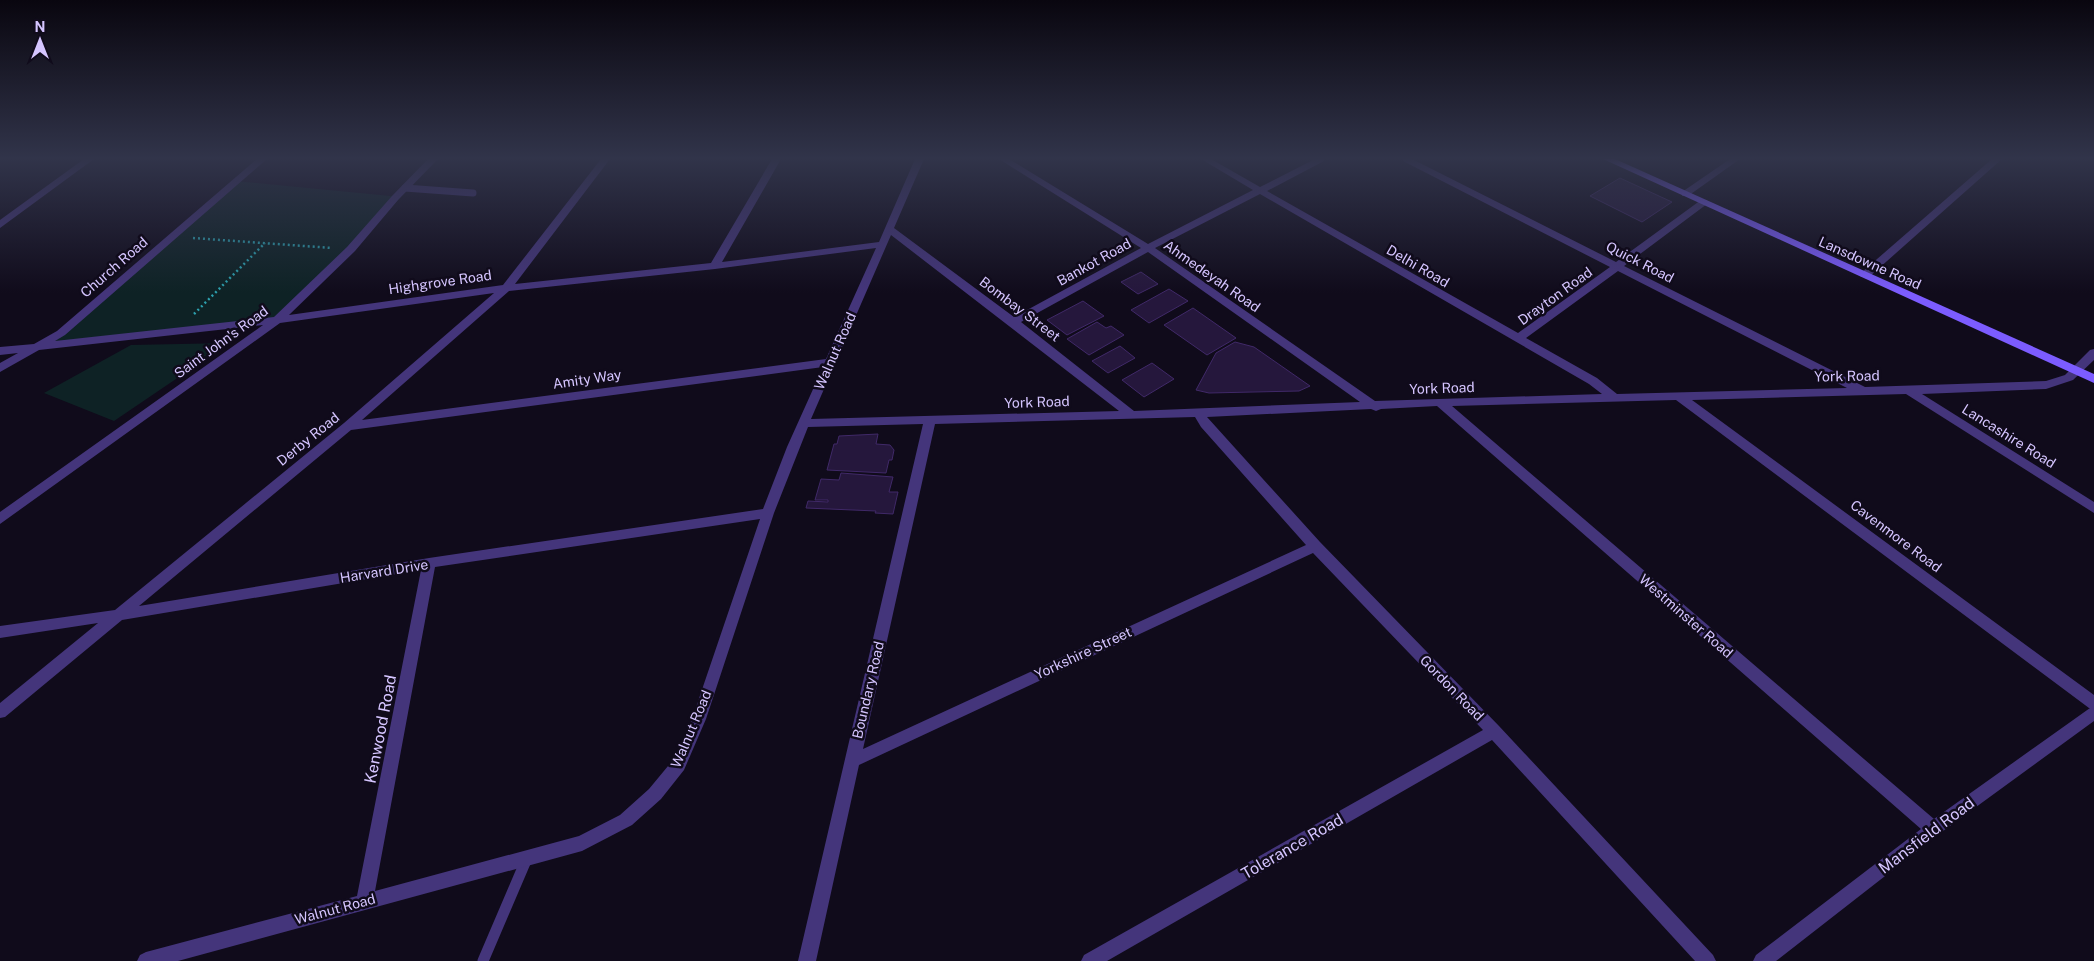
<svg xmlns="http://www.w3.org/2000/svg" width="2094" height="961" font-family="'Public Sans',sans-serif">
  <rect width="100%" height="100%" fill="#100b1b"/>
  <g fill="#0e2225">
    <path d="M236 181 401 197 284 319 40 346Z"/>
    <path d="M229 343 114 421 44 393 131 345Z"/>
  </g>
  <g fill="#25173c" stroke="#402968">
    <path d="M1620 178 1672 202 1642 222 1590 196Z"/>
    <path d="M1141 272 1158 284 1138 294 1121 282Z"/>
    <path d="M1169 289 1188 301 1149 323 1131 310Z"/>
    <path d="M1083 301 1104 316 1067 335 1047 320Z"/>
    <path d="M1193 308 1236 338 1207 355 1164 325Z"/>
    <path d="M1097 322 1106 328 1111 326 1124 335 1089 355 1067 339Z"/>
    <path d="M1235 342 1254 347 1310 386 1299 391 1209 393 1196 390 1216 353Z"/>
    <path d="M1120 346 1135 358 1108 373 1092 361Z"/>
    <path d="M1152 363 1174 379 1144 397 1122 380Z"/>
    <path d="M878 434 876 444 890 445 894 450 892 460H889L886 473 827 470 834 444H837L839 436Z"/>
    <path d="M841 473 893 477 889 492H898L893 514 875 513 876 511 806 508 808 501 828 502V500H815L821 479 839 480Z"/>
  </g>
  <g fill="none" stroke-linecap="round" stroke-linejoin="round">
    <g stroke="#2c9eac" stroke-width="2.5" stroke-dasharray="2 3" stroke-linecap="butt">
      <path d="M193 238 332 248"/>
      <path d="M194 314 265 243"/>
    </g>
    <path stroke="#44357b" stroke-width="7" d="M405 188 473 193"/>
    <path stroke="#44357b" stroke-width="11" d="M483 961 527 858"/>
    <g fill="#44357b" fill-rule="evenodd">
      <path d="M84 159H94L0 228V220Z"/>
      <path d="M257 159H267L65 335 55 341 274 317 347 247 392 196 428 159H438L398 200 355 251 289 315 503 285 601 159H610L515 284 711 263 772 159H781L722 262 879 242 915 159H924L894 228 1014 317 1141 248 999 159H1009L1148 244 1253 190 1201 159H1211L1260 187 1315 159H1325L1324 161 1267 191 1518 333 1610 267 1403 161 1402 159H1412L1616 262 1701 200H1707V204L1624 266 1865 387 2046 381 2065 375 2090 350 2094 349V360L2073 380 2046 389 1922 394 2094 502V513L1906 394 1692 400 2094 695V721L1939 834 1776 961H1753L1756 955 1921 829 1437 406 1381 409 1376 411 1371 409 1207 417 1320 542 1499 726 1713 955 1716 961H1695L1492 740 1107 961H1081L1084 955 1483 730 1313 553 859 765 816 961H798L923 424 808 427 774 513 706 719 684 770 661 799 632 825 582 851 178 961H137L140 955 146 952 357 896 421 570 122 620 5 717 0 718V703L98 623 0 638V626L115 610 344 423 494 293 280 323 0 524V512L263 325 39 350 0 372V363L18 353 0 355V347L34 344 57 331ZM1260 194 1589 384 1602 394 1375 401 1155 248ZM891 235 1119 411 811 419ZM876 248 826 359 362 420 509 291 715 269ZM1148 252 1360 402 1134 411 1021 322ZM1618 271 1847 388 1617 394 1597 378 1526 338ZM823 367 787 447 763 509 429 558 139 606 351 430ZM1676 400 2089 708H2090L1934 819 1452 406ZM1195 417 1201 427 1306 545 863 749 935 424ZM760 519 692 719 673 760 649 789 620 815 579 836 375 891 435 567Z"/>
      <path d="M1730 159H1740L1688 196H1682V192Z"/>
      <path d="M1992 159H2002L1869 277H1861L1860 275 1861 273Z"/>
    </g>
    <path fill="#7c5cff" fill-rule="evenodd" d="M1603 159H1615L2094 374V383Z"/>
  </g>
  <linearGradient id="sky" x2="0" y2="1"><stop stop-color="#09060f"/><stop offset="0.54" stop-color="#31344a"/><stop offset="1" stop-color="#31344a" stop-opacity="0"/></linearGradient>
  <rect width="2094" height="293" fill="url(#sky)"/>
  <g text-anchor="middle" stroke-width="5" stroke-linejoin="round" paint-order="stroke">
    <g font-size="14" fill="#d5c5ff" stroke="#100b1b">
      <text transform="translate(1094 262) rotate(-29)" y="5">Bankot Road</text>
      <text transform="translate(1640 262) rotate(27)" y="5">Quick Road</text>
      <text transform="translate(1870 263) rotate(24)" y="5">Lansdowne Road</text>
      <text transform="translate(1418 266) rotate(30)" y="5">Delhi Road</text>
      <text transform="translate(114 267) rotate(-41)" y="5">Church Road</text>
      <text transform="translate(1212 276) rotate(35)" y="5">Ahmedeyah Road</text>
      <text transform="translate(440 282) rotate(-8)" y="5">Highgrove Road</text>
      <text transform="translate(1555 296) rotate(-36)" y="5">Drayton Road</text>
      <text transform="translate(1020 309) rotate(37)" y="5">Bombay Street</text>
      <text transform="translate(221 342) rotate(-36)" y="5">Saint John's Road</text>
      <text transform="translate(835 351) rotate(-66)" y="5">Walnut Road</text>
      <text transform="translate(1847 376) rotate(-1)" y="5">York Road</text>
      <text transform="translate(587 379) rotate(-8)" y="5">Amity Way</text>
      <text transform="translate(1442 388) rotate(-2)" y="5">York Road</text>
      <text transform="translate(1037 402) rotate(-2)" y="5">York Road</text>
      <text transform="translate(2009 436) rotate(32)" y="5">Lancashire Road</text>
      <text transform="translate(308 439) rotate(-39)" y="5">Derby Road</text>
      <text transform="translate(1896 536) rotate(37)" y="5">Cavenmore Road</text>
      <text transform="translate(384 571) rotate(-9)" y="5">Harvard Drive</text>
      <text transform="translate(1686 616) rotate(41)" y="5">Westminster Road</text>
      <text transform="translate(1083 653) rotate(-25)" y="5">Yorkshire Street</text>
      <text transform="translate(1452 688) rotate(46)" y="5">Gordon Road</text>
      <text transform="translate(868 690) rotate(-77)" y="5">Boundary Road</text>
      <text transform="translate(691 729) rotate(-67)" y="5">Walnut Road</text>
      <text transform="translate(335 909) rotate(-15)" y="5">Walnut Road</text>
    </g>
    <g font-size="16" fill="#d5c5ff" stroke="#100b1b">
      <text transform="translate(380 729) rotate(-79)" y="6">Kenwood Road</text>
      <text transform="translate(1926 835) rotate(-37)" y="6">Mansfield Road</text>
      <text transform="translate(1292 846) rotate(-30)" y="6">Tolerance Road</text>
    </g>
  </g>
  <g transform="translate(40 40)" stroke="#100b1b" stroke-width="4" paint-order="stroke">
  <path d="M0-4L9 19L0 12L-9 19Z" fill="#d5c5ff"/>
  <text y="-8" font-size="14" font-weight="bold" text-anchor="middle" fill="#d5c5ff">N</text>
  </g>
</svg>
